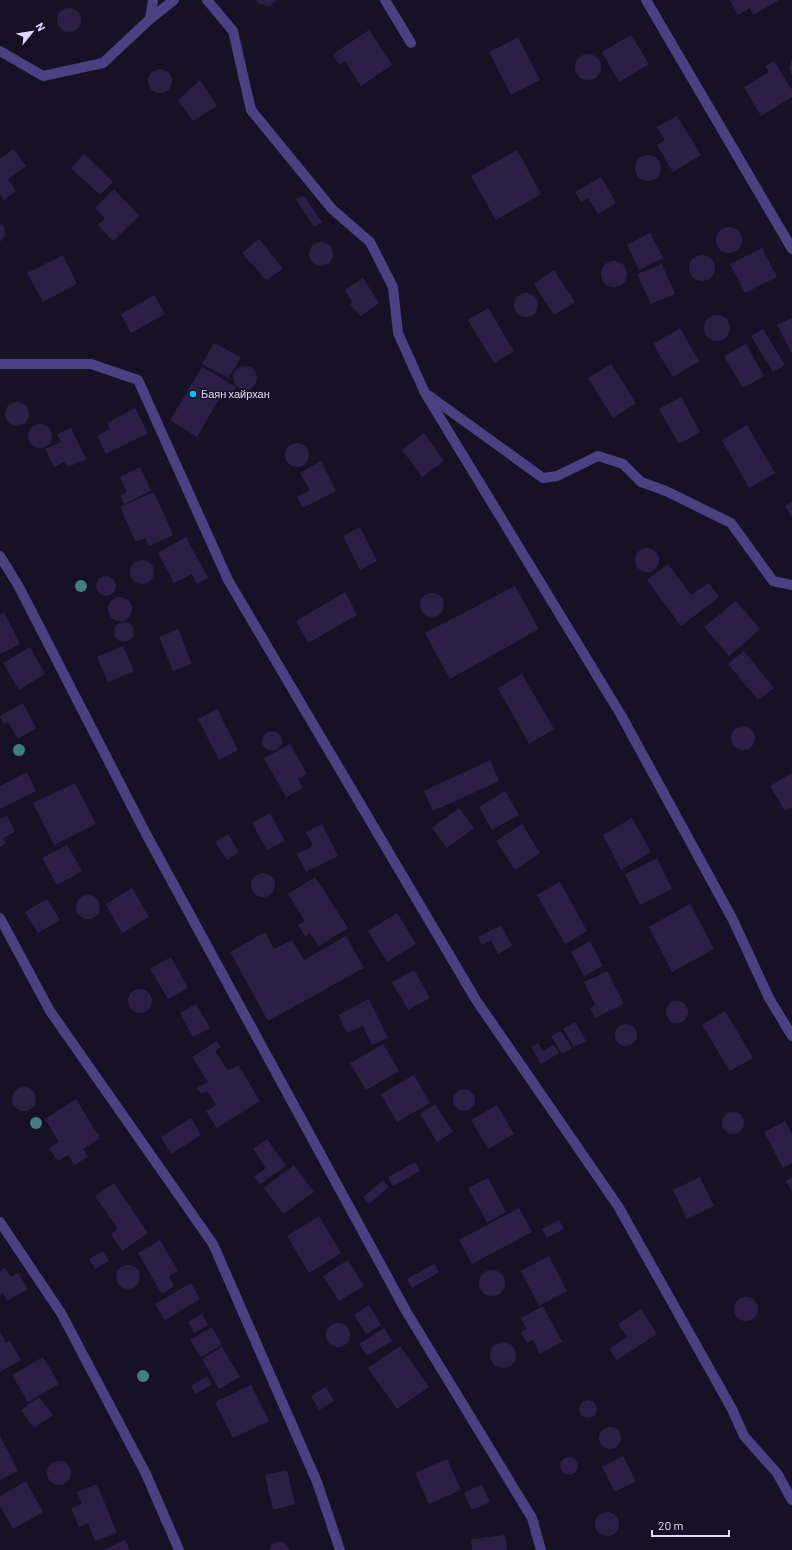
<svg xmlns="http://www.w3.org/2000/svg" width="792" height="1550" font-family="Barlow,sans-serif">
  <rect width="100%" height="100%" fill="#171126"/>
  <g fill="#2b1f46">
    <path d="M256 0H277L270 6H266L258 3Z"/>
    <path d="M730 0H779L753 15 750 8 738 15Z"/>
    <circle cx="69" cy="20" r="12"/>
    <path d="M369 30 392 65 361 86 345 61 339 65 333 54Z"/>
    <path d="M631 35 649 64 619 82 602 52Z"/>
    <path d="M518 37 540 80 511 95 489 52Z"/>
    <circle cx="588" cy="67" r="13"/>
    <path d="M792 59V76L789 68Z"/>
    <path d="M774 61 792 90V97L761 116 744 87 769 72 765 66Z"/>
    <circle cx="160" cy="81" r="12"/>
    <path d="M200 80 217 106 193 121 178 100Z"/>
    <path d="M677 116 701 155 673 172 657 145 665 140 657 127Z"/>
    <path d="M13 149 26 166 8 179 16 191 4 200 0 194V159Z"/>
    <path d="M517 150 541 194 496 220 471 176Z"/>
    <path d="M84 154 113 182 100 195 71 168Z"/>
    <circle cx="648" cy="168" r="13"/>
    <path d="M601 177 616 203 598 214 588 198 581 202 575 192Z"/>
    <path d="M114 189 139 216 113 241 98 225 105 218 95 208Z"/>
    <path d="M304 196 322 222 314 227 296 199Z"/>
    <path d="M0 223 4 227 5 231V235L0 242Z"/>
    <circle cx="729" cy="240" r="13"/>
    <path d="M650 233 663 258 639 270 627 245Z"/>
    <path d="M259 239 283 269 266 280 242 253Z"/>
    <circle cx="321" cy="254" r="12"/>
    <path d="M762 248 777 277 745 293 730 264Z"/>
    <circle cx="702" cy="268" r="13"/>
    <path d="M63 255 77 284 43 302 27 273Z"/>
    <circle cx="614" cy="274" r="13"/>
    <path d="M662 264 675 294 651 304 637 274Z"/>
    <path d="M554 270 575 302 554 315 534 284Z"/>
    <path d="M363 278 379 303 361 316 350 305 352 302 345 290Z"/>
    <circle cx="526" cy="305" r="12"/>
    <path d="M154 295 165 314 131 333 121 314Z"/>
    <path d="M488 308 514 351 494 363 468 320Z"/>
    <circle cx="717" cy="328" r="13"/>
    <path d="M792 318V354L777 325Z"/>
    <path d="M680 328 699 361 673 377 653 344Z"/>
    <path d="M763 329 785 365 773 372 751 336Z"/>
    <path d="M214 343 241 357 228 378 202 364Z"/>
    <path d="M746 344 764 376 743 388 724 356Z"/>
    <path d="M611 364 636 403 613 418 588 378Z"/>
    <circle cx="245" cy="378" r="12"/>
    <path d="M202 367 236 387 229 399 222 394 197 437 170 420Z"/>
    <path d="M681 397 700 432 679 444 659 409Z"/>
    <circle cx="17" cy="414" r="12"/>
    <path d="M135 408 148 433 106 454 97 436 110 429 107 423Z"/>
    <circle cx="40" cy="436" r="12"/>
    <path d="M747 425 775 473 749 488 722 440Z"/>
    <path d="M71 428 86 459 68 467 64 462 54 467 45 449 61 442 57 434Z"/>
    <path d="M424 433 444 461 422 477 402 450Z"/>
    <circle cx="297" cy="455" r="12"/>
    <path d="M321 461 336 491 303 508 297 497 310 490 300 473Z"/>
    <path d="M140 467 151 491 124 504 120 496 127 492 120 477Z"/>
    <path d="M154 492 173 535 149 546 145 538 136 542 120 507Z"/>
    <path d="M792 502V518L785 506Z"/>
    <path d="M360 527 377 561 360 570 343 536Z"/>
    <path d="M186 537 208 578 197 584 192 574 174 583 158 553Z"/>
    <circle cx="647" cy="560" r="12"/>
    <circle cx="142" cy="572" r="12"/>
    <path d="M668 564 691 595 709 583 719 597 681 626 647 580Z"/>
    <circle cx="106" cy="586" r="10"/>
    <path d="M515 586 539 629 450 679 425 633Z"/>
    <path d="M345 592 357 615 308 643 296 621Z"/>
    <circle cx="432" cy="605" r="12"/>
    <circle cx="120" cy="609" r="12"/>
    <path d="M736 601 760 629 729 656 704 627Z"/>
    <path d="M4 612 20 644 0 654V615Z"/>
    <circle cx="124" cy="632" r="10"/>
    <path d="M178 629 192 664 173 671 159 637Z"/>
    <path d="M123 646 134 671 108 682 97 657Z"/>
    <path d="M30 647 45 674 19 690 3 663Z"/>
    <path d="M744 651 774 688 758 700 728 664Z"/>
    <path d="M522 674 554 729 529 744 498 688Z"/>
    <path d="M23 703 36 728 18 739 8 722 4 725 0 716Z"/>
    <path d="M217 709 238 750 219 760 198 719Z"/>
    <circle cx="743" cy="738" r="12"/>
    <circle cx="272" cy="741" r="10"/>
    <path d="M290 744 307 774 298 779 303 788 286 797 264 758Z"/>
    <path d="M490 760 499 781 433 811 424 791Z"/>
    <path d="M27 772 36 791 0 809V786Z"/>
    <path d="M792 773V807L785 811 770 786Z"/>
    <path d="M75 783 96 824 54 845 33 803Z"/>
    <path d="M505 791 519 815 492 830 479 807Z"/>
    <path d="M459 808 474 828 447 848 432 828Z"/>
    <path d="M270 813 285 841 267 850 252 823Z"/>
    <path d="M7 816 15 832 3 838 6 843 0 847V819Z"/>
    <path d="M632 818 651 852 621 870 603 835Z"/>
    <path d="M322 824 338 856 306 872 297 854 313 846 306 832Z"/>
    <path d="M522 824 540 853 515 870 496 841Z"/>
    <path d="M228 834 239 852 227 860 215 842Z"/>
    <path d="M67 845 82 871 57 885 42 858Z"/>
    <path d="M657 858 672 889 640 905 625 874Z"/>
    <circle cx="263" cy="885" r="12"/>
    <path d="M315 877 348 928 319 946 310 933 305 936 298 925 305 921 288 894Z"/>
    <path d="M560 882 587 931 565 944 537 895Z"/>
    <path d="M132 888 149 917 122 933 106 904Z"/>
    <circle cx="88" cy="907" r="12"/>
    <path d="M47 899 60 920 38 933 25 912Z"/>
    <path d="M690 904 714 949 672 972 649 927Z"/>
    <path d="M397 913 416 944 387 962 368 931Z"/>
    <path d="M501 925 512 946 498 954 491 940 482 945 478 937Z"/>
    <path d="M265 932 274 949 292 940 304 960 346 936 364 968 268 1021 230 952Z"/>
    <path d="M590 941 603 966 584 976 571 952Z"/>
    <path d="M171 957 188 988 168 999 150 969Z"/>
    <path d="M414 970 430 998 408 1010 392 982Z"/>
    <path d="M607 971 624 1004 595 1018 590 1008 595 1005 584 982Z"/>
    <circle cx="140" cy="1001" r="12"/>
    <path d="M369 999 388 1038 372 1045 363 1026 347 1033 338 1015Z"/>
    <circle cx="677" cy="1012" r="11"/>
    <path d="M196 1004 210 1028 193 1037 180 1013Z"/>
    <path d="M725 1011 753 1058 730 1071 702 1025Z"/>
    <path d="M575 1022 586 1041 574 1047 563 1029Z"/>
    <circle cx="626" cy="1035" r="11"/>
    <path d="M561 1031 572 1048 562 1054 551 1036Z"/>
    <path d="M217 1041 221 1047 215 1051 228 1071 238 1065 260 1101 217 1128 206 1111 216 1105 207 1091 201 1094 197 1088 208 1082 192 1057Z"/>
    <path d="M538 1043 543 1051 554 1045 559 1053 541 1064 531 1047Z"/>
    <path d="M383 1044 399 1071 366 1090 350 1063Z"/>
    <path d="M414 1075 430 1103 397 1122 381 1094Z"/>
    <circle cx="24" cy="1099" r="12"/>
    <circle cx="464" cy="1100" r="11"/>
    <path d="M76 1099 100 1138 83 1149 88 1157 74 1165 68 1155 58 1161 49 1148 59 1142 45 1119Z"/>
    <path d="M435 1104 453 1132 437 1142 420 1114Z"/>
    <path d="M497 1105 514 1134 488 1149 471 1120Z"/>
    <circle cx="733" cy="1123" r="11"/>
    <path d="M191 1118 201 1135 171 1154 161 1137Z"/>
    <path d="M785 1121 792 1134V1163L783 1168 764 1132Z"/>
    <path d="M267 1139 286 1166 260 1184 254 1177 266 1168 253 1149Z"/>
    <path d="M415 1162 420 1171 393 1186 388 1177Z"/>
    <path d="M294 1165 314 1192 283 1214 264 1188Z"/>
    <path d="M700 1177 714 1206 687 1219 673 1190Z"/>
    <path d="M488 1178 506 1212 487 1222 468 1188Z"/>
    <path d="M792 1178V1191L786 1181Z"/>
    <path d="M383 1180 389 1187 369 1204 363 1197Z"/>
    <path d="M114 1183 148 1233 122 1251 111 1234 118 1229 95 1196Z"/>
    <path d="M519 1208 532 1232 472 1264 459 1240Z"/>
    <path d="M319 1216 341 1253 309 1273 287 1236Z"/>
    <path d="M559 1220 564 1229 547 1238 542 1229Z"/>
    <path d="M160 1240 178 1271 169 1276 174 1286 162 1294 138 1253Z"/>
    <path d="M103 1251 109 1261 95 1269 89 1259Z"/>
    <path d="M549 1256 567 1291 539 1306 521 1271Z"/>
    <path d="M348 1260 364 1286 339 1301 323 1276Z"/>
    <path d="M434 1264 439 1272 412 1288 407 1279Z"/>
    <circle cx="128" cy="1277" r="12"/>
    <path d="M5 1268 11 1277 18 1273 28 1289 7 1301 3 1293 0 1294V1271Z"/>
    <circle cx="492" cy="1283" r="13"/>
    <path d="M191 1283 200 1299 165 1320 155 1304Z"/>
    <circle cx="746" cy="1309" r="12"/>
    <path d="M369 1305 381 1325 366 1334 354 1315Z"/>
    <path d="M543 1306 562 1342 540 1354 533 1340 527 1343 521 1332 527 1329 521 1318Z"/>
    <path d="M641 1309 657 1334 617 1360 609 1349 627 1337 618 1324Z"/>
    <path d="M202 1314 208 1325 194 1333 188 1322Z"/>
    <circle cx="338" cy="1335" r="12"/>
    <path d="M212 1327 222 1345 201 1357 190 1340Z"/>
    <path d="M384 1328 392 1341 367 1356 359 1344Z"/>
    <path d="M0 1332 6 1343 10 1341 21 1360 0 1372Z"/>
    <circle cx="503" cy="1355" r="13"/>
    <path d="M400 1346 429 1387 397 1409 368 1368Z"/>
    <path d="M222 1347 240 1377 219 1389 202 1359Z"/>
    <path d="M43 1357 59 1384 28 1402 12 1375Z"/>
    <path d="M207 1376 212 1384 196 1394 191 1386Z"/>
    <path d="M251 1385 269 1421 233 1438 215 1402Z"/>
    <path d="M326 1387 334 1401 319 1410 311 1396Z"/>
    <path d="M39 1397 53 1415 34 1428 21 1410Z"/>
    <circle cx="588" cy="1409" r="9"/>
    <circle cx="610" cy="1438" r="11"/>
    <path d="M0 1436 18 1471 0 1480Z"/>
    <path d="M623 1456 636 1481 615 1492 602 1467Z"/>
    <circle cx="569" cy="1466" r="9"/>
    <path d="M447 1459 461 1490 429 1504 415 1473Z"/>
    <circle cx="59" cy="1473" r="12"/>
    <path d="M287 1470 295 1504 273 1510 265 1475Z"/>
    <path d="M26 1481 43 1512 13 1529 0 1506V1496Z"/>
    <path d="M97 1484 117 1533 95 1541 88 1523 79 1527 71 1508 82 1504 77 1492Z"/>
    <path d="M482 1484 490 1502 472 1510 464 1493Z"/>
    <circle cx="607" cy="1524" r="12"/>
    <path d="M505 1535 507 1550H472L471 1539Z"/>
    <path d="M125 1540 130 1550H103Z"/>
    <path d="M279 1541 286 1543 290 1550H269L272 1544Z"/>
  </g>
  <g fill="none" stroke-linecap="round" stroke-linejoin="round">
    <g stroke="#4a4082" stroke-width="10">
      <path d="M207 0 233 31 251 110 332 209 370 242 393 287 398 333 425 393 621 715 733 920 769 998 792 1036"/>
      <path d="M385 0 411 43"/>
      <path d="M646 0 792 249"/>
      <path d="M150 19 153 0"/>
      <path d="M0 51 43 76 103 63 150 19 174 0"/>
      <path d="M0 364H91L138 380 228 580 476 1000 618 1206 732 1409 744 1436 777 1473 792 1500"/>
      <path d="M428 395 543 478 557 476 598 456 623 464 641 482 666 491 731 523 773 581 792 585"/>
      <path d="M0 556 19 587 145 832 406 1311 532 1518 541 1550"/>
      <path d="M0 918 50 1011 213 1244 317 1482 340 1550"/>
      <path d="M0 1222 61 1313 146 1474 179 1550"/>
    </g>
  </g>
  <g fill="#447e80">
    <circle cx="81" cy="586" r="6"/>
    <circle cx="19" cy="750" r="6"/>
    <circle cx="36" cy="1123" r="6"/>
    <circle cx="143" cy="1376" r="6"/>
  </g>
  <circle fill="#13bdef" stroke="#171126" stroke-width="1.5" cx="193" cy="394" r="4"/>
  <g text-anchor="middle" stroke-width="3" stroke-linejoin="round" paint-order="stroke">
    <g font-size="11" fill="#e1d9fc" stroke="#171126" text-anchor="start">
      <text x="201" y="398">Баян хайрхан</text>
    </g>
  </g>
  <g transform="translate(32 32) rotate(60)" stroke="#171126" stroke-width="3" paint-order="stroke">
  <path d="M0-3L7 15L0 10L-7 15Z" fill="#e1d9fc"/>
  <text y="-6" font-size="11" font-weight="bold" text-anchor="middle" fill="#e1d9fc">N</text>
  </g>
  <path d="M652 1530v6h77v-6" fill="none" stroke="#e1d9fc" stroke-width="2"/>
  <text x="658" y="1530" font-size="12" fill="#e1d9fc" stroke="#171126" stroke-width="3" paint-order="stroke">20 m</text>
</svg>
